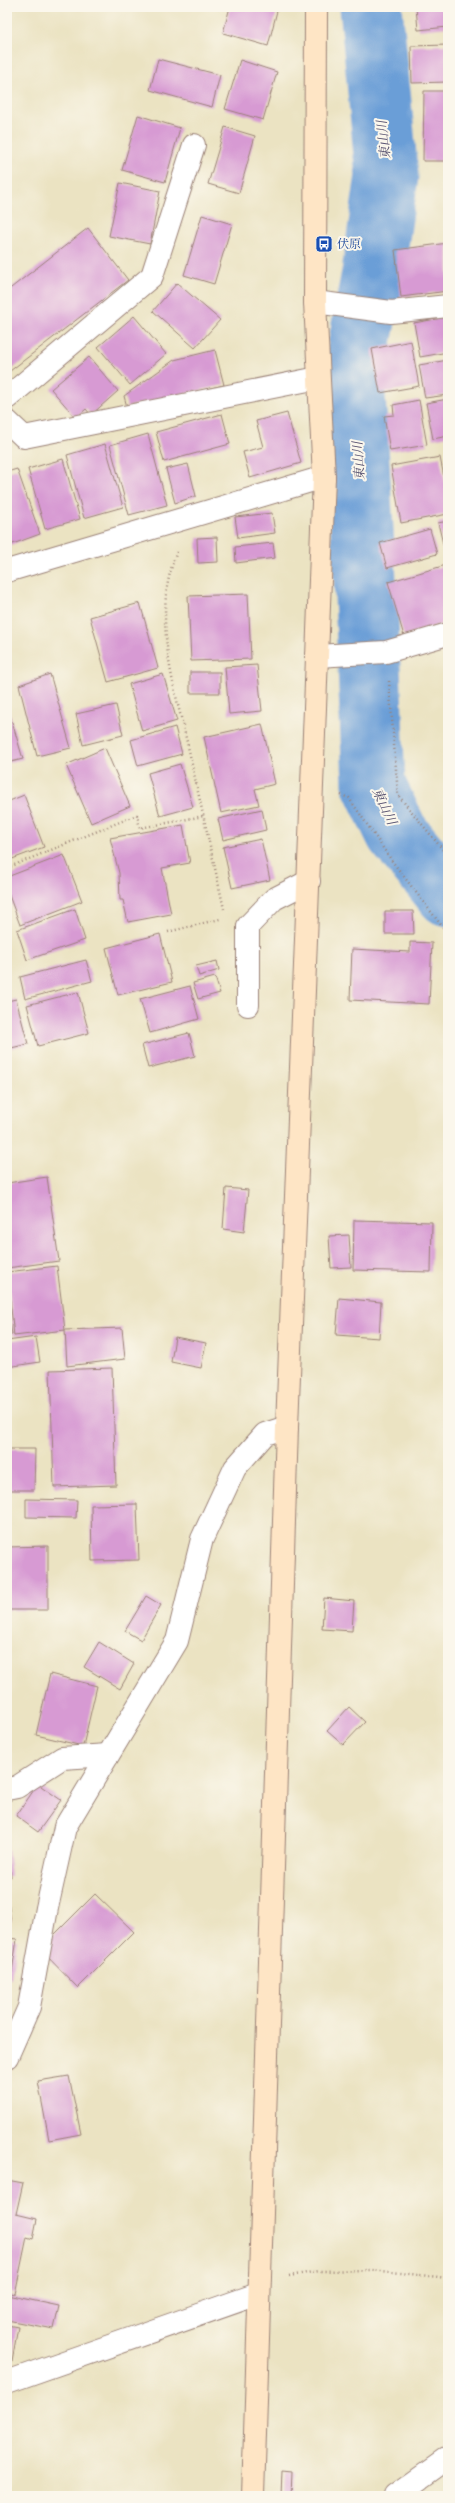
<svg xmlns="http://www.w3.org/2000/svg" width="455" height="2503" font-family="'Sorts Mill Goudy','Noto Serif JP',serif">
  <rect width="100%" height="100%" fill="#fbf7ec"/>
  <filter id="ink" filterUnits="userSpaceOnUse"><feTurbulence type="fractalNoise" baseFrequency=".025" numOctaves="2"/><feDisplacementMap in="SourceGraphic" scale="8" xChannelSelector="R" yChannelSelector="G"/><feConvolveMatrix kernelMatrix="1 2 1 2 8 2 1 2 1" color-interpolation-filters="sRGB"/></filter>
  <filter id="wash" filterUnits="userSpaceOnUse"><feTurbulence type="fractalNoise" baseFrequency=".012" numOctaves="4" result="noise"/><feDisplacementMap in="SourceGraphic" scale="16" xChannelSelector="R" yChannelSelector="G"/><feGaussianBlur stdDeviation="0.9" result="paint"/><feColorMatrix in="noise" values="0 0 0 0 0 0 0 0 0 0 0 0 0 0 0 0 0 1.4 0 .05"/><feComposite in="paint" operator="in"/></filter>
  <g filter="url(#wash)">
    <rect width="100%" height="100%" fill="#ebe3c2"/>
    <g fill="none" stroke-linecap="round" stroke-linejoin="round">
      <path stroke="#6b9ed7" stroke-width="63" d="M371 7 387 176 373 273 353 379 366 596 374 785 397 833 448 895"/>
    </g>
    <g id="blocks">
      <g fill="#d79ad3">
        <path d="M230 7H278L268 46 223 33Z"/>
        <path d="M416 7H448V27L418 30Z"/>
        <path d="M448 45V82L412 83 411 46Z"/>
        <path d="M158 59 220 75 212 107 150 90Z"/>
        <path d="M240 60 277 72 263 120 225 109Z"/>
        <path d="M424 91H448V161H423Z"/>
        <path d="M138 115 180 128 165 182 122 170Z"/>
        <path d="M225 127 255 136 239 193 208 184Z"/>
        <path d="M120 183 160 191 150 244 109 236Z"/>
        <path d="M202 215 232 224 214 284 184 275Z"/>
        <path d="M88 228 128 280 10 371 7 366V291Z"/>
        <path d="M448 243V291L401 297 395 250Z"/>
        <path d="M177 283 220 320 195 348 153 311Z"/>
        <path d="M134 316 166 354 130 385 98 347Z"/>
        <path d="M447 317 448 352 420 357 414 323Z"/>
        <path d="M411 341 419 386 380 393 372 349Z"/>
        <path d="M215 350 224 385 127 407 124 396 174 360Z"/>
        <path d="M89 357 118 391 91 415 86 409 76 418 51 389Z"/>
        <path d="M448 360V395L425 398 419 365Z"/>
        <path d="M448 399V436L433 439 426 403Z"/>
        <path d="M419 400 427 445 390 451 384 416 394 415 393 405Z"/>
        <path d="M287 413 301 463 250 478 243 452 263 447 256 421Z"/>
        <path d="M222 414 230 444 164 462 156 432Z"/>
        <path d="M148 434 167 505 129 515 110 445Z"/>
        <path d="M105 444 123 507 84 518 67 455Z"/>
        <path d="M440 457 448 498V514L401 523 391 466Z"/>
        <path d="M63 459 80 519 45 529 28 469Z"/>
        <path d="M188 464 196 496 175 503 166 469Z"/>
        <path d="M17 469 40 534 10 545 7 538V472Z"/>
        <path d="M272 513 275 533 238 538 235 517Z"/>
        <path d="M448 521V547L444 548 438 523Z"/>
        <path d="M430 529 437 554 387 568 380 543Z"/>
        <path d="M217 537 218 562 198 563 197 538Z"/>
        <path d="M273 543 275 558 236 563 235 547Z"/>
        <path d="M446 565 448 572V622L404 636 388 582Z"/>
        <path d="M248 594 251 659 191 661 188 596Z"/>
        <path d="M140 603 158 668 108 682 90 617Z"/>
        <path d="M257 665 262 711 229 714 225 667Z"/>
        <rect x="190" y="672" width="30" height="21"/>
        <path d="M50 674 71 748 37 756 19 685Z"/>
        <path d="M163 674 177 721 142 731 129 684Z"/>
        <path d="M7 705 23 759 7 763Z"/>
        <path d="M116 705 123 735 83 745 76 714Z"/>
        <path d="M262 724 275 784 255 789 259 805 221 813 204 737Z"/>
        <path d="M175 727 182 754 138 766 131 740Z"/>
        <path d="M105 748 130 806 91 823 66 765Z"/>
        <path d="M180 764 193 807 160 816 148 773Z"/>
        <path d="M24 795 44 847 7 861V802Z"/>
        <path d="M262 809 266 830 223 840 218 819Z"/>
        <path d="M183 825 190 863 162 868 171 914 128 922 123 900H120L119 873 110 838Z"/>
        <path d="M261 839 270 880 232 888 223 847Z"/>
        <path d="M64 855 82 901 20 925 7 890V877Z"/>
        <path d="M75 909 85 940 27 960 17 930Z"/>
        <path d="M385 911H413L414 934H385Z"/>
        <path d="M160 934 172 982 118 995 106 948Z"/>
        <path d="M410 942 432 943 429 1004 350 1000 352 949 410 952Z"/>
        <path d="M86 960 92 981 25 999 20 977Z"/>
        <path d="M217 961 219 970 199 976 196 966Z"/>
        <path d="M215 977 220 993 198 999 193 983Z"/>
        <path d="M190 986 199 1019 150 1033 140 999Z"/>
        <path d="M78 992 89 1033 38 1046 27 1005Z"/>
        <path d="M16 999 28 1044 7 1049V1001Z"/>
        <path d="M189 1033 195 1056 148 1068 142 1045Z"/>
        <path d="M47 1177 59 1261 7 1268V1183Z"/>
        <path d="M226 1188 248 1190 244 1232 223 1229Z"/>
        <path d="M354 1220 432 1222 431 1272 353 1270Z"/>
        <path d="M349 1235 351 1267 331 1268 329 1236Z"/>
        <path d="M57 1266 65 1330 122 1328 125 1359 67 1366 65 1330 14 1336 7 1272Z"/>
        <path d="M339 1298 381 1302 379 1338 336 1335Z"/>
        <path d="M7 1309 12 1334 7 1335Z"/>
        <path d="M36 1337 40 1362 7 1367V1341Z"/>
        <path d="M175 1337 206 1343 201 1368 171 1362Z"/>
        <path d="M112 1368 116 1485 54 1487 50 1370Z"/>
        <path d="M7 1449H35L34 1490H7Z"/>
        <path d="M26 1499 77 1500 76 1518 26 1517Z"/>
        <path d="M137 1504 139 1560 92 1561 91 1505Z"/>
        <path d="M48 1546V1610H7V1547Z"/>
        <path d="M146 1596 161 1605 141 1640 125 1631Z"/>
        <path d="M324 1598 354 1601 352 1631 322 1629Z"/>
        <path d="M99 1642 134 1664 120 1689 84 1667Z"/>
        <path d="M50 1674 97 1686 83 1746 36 1735Z"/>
        <path d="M349 1707 365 1722 343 1745 327 1731Z"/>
        <path d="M38 1784 61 1800 38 1832 16 1816Z"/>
        <path d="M7 1841 11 1877H7Z"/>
        <path d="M7 1894 11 1922H7Z"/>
        <path d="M95 1894 134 1932 78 1988 40 1949Z"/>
        <path d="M7 1938 17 1939 11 1978 7 1977Z"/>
        <path d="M69 2076 81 2134 49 2140 38 2081Z"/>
        <path d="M7 2180 23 2183 16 2214 37 2219 33 2239 27 2237 15 2294 7 2292Z"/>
        <path d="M7 2295 59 2306 54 2329 7 2320Z"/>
        <path d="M7 2325 18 2327 12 2361 7 2360Z"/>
        <path d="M282 2470 292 2471 291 2496H281Z"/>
      </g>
    </g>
  </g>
  <g filter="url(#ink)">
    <use href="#blocks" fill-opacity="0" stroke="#9a8176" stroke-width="1"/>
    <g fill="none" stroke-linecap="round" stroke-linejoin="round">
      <g stroke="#9a8176" stroke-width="24">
        <g id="street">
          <path d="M315 302 391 312 448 306"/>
          <path d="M7 398 152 276 194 145"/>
          <path d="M7 421 24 437 318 378"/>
          <path d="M7 571 324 477"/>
          <path d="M317 656 386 652 448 634"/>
          <path d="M248 1005V926L274 899 309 881"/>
          <path d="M7 1789 17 1787 62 1758 108 1755"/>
          <path d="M7 2057 29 2007 47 1908 65 1827 177 1641 202 1539 235 1468 265 1434 287 1427"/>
          <path d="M7 2382 258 2294"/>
          <path d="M395 2496 448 2458"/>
        </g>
      </g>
      <g stroke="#9a8176" stroke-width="24">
        <path id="secondary" d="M253 2496 287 1427 324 477 315 302 316 7"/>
      </g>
      <g stroke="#9a8176" stroke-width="2.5" stroke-dasharray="1 3" stroke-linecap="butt">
        <path d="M177 552C149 618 177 694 191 760 202 810 213 859 224 909"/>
        <path d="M389 681 398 795 448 856"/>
        <path d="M341 795 349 798 392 861 448 934"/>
        <path d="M7 868 137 815 140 828 204 816"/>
        <path d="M168 932 220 919"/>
        <path d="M289 2276 319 2271 372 2270 448 2278"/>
      </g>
      <use href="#street" stroke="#fff" stroke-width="22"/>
      <use href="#secondary" stroke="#fee5c5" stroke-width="22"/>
    </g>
  </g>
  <defs>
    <g id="bus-square" transform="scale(0.9)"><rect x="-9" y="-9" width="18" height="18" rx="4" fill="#1a4fb4" stroke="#fbf7ec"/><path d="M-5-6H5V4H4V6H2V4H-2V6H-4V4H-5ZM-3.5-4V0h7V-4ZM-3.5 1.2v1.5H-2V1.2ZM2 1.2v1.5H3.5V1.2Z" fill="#fff"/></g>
  </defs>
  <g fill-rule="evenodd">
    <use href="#bus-square" x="324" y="244"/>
  </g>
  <g text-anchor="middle" stroke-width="4" stroke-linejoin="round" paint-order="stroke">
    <g font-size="12" fill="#164399" stroke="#fbf7ec" text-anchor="start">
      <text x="337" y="248">伏原</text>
    </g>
    <g font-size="13" font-style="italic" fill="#575270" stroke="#fbf7ec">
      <text transform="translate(383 140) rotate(-96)" y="5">東山川</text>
      <text transform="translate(358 461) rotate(-94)" y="5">東山川</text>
      <text transform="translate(385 806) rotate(65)" y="5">東山川</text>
    </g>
  </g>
  <rect width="455" height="2503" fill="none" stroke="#fbf7ec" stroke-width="24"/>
</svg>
